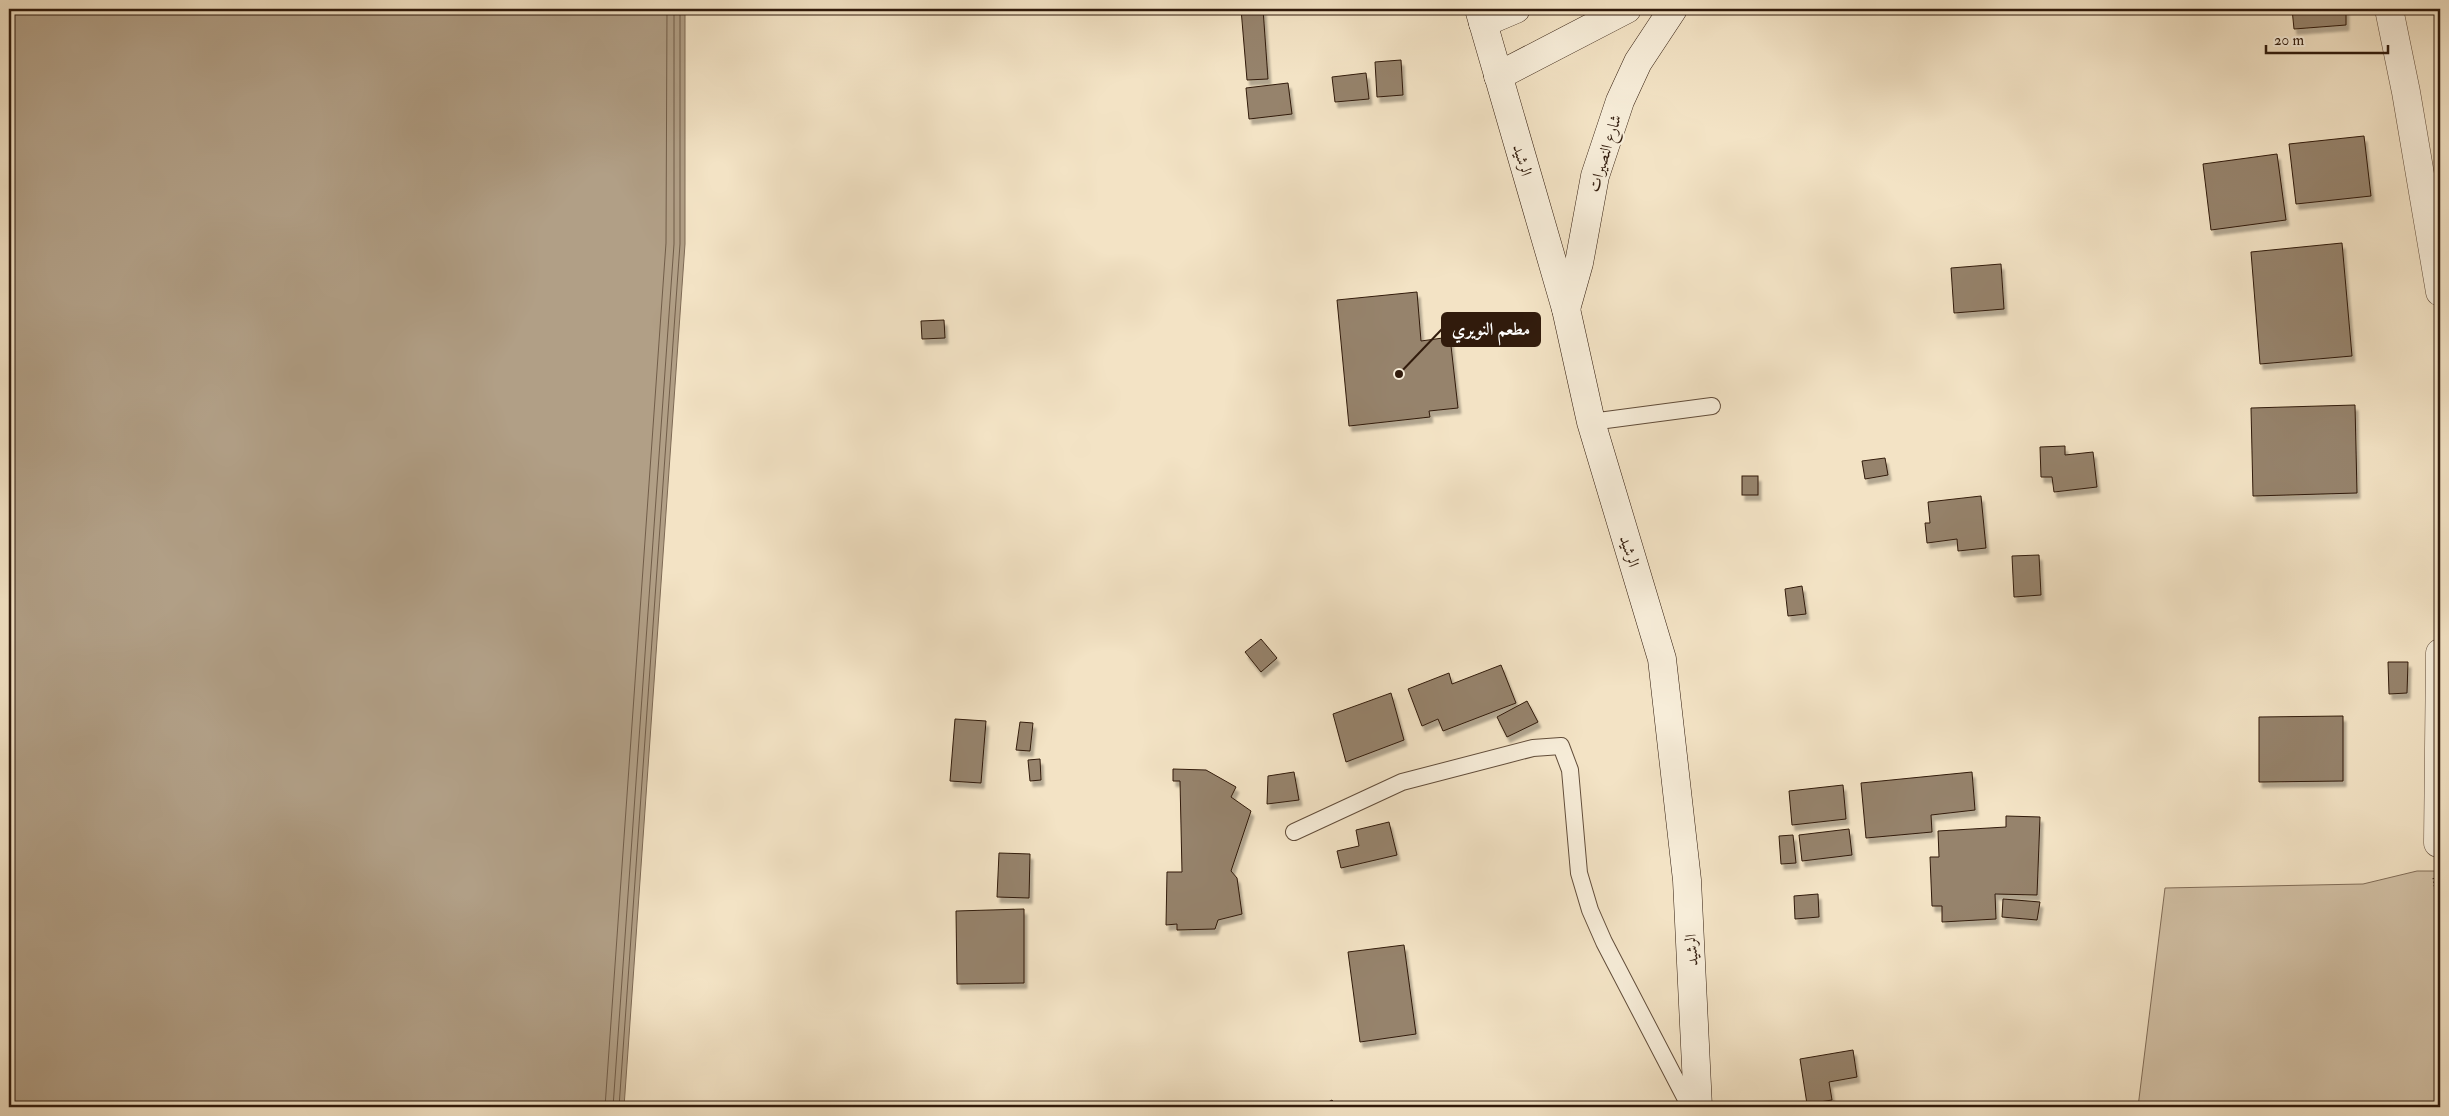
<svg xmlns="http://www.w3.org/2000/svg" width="2449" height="1116" font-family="'IM FELL Double Pica',Amiri,serif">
  <defs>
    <filter id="shadow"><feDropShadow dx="3" dy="5.5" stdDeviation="1" flood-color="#0004"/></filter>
  </defs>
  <rect width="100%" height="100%" fill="#f3e3c5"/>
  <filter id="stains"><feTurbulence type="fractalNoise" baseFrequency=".004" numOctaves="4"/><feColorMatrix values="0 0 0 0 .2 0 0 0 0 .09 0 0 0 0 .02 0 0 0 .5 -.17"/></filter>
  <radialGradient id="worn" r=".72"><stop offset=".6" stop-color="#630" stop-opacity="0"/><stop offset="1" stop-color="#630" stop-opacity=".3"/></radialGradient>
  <path fill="#d2c1a6" stroke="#826e59" d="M2417 871H2440V1107H2138L2165 888 2363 884Z"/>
  <path fill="#b19f86" stroke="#7e6a55" d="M9 9H685V244L624 1107H9Z"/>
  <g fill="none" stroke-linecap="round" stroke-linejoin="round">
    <g stroke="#715d49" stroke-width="1">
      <path d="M605 1107 666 243 667 9"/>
      <path d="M613 1107 674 244V9"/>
      <path d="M619 1107 680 244V9"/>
    </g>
  </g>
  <g fill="#96836c" stroke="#311b0c" filter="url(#shadow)">
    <path d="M1241 9H1263L1268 79 1247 80Z"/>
    <path d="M2292 9H2346V25L2294 29Z"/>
    <path d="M1401 60 1403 95 1377 97 1375 62Z"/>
    <path d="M1366 73 1369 99 1335 102 1332 77Z"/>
    <path d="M1288 83 1292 114 1249 119 1246 88Z"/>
    <path d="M2364 136 2371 196 2296 204 2289 144Z"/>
    <path d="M2277 154 2286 220 2211 230 2203 164Z"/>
    <path d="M2342 243 2352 356 2260 364 2251 252Z"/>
    <path d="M2001 264 2004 309 1954 313 1951 268Z"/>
    <path d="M1417 292 1421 341 1450 337 1458 408 1429 411 1430 417 1349 426 1337 300Z"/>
    <path d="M944 320 945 338 922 339 921 321Z"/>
    <path d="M2355 405 2357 493 2253 496 2251 408Z"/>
    <path d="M2065 446V455L2093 452 2097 487 2054 492 2052 477H2041L2040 447Z"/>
    <path d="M1885 458 1888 475 1865 479 1862 461Z"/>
    <rect x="1742" y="476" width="16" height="19"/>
    <path d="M1981 496 1986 548 1958 551 1957 539 1927 543 1925 523H1930L1928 502Z"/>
    <path d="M2039 555 2041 595 2014 597 2012 556Z"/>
    <path d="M1802 586 1806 614 1788 616 1785 589Z"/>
    <path d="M1261 639 1277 658 1261 672 1245 652Z"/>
    <path d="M2388 662H2408L2407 693 2389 694Z"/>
    <path d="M1501 665 1516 703 1443 731 1438 719 1422 726 1408 689 1449 673 1452 684Z"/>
    <path d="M1391 693 1404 740 1346 762 1333 714Z"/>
    <path d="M1527 701 1538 722 1507 737 1497 717Z"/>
    <path d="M2343 716V781L2259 782V717Z"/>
    <path d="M955 719 986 721 981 783 950 781Z"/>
    <path d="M1020 722 1033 723 1030 751 1016 750Z"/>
    <path d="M1040 759 1041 780 1030 781 1028 760Z"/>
    <path d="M1173 769 1206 770 1236 787 1231 797 1251 811 1231 871 1237 878 1242 914 1218 920 1215 929 1177 930V924L1166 925 1167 872H1182L1180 781H1173Z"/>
    <path d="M1294 772 1299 800 1267 804 1268 776Z"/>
    <path d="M1972 772 1975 810 1931 815 1932 832 1866 838 1861 783Z"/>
    <path d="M1843 785 1846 819 1792 825 1789 791Z"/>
    <path d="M2006 816 2040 817 2037 895 1995 894 1996 919 1942 922V906H1932L1930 857H1939L1938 831 2006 827Z"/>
    <path d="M1389 822 1397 855 1341 868 1337 851 1359 846 1356 830Z"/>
    <path d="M1849 829 1852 855 1802 861 1799 835Z"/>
    <path d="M1793 835 1796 863 1781 864 1779 836Z"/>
    <path d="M999 853 1030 854 1029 898 997 897Z"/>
    <path d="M1818 894 1819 917 1795 919 1794 896Z"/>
    <path d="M2003 899 2040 902 2037 920 2002 917Z"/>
    <path d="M1024 909V983L957 984 956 911Z"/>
    <path d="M1404 945 1416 1034 1360 1042 1348 952Z"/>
    <path d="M1853 1050 1857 1077 1829 1082 1832 1100 1807 1104 1800 1059Z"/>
    <path d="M1332 1100 1337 1107H1319Z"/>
  </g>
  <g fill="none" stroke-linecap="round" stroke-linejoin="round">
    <g stroke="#624d3a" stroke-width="18">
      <g id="service">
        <path d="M1591 422 1712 406"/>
        <path d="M1294 832 1402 782 1533 748 1561 746 1570 770 1579 873 1590 910 1604 942 1690 1107"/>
      </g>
    </g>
    <g stroke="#624d3a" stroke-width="29">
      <g id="minor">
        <path d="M2389 9 2406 92 2440 292"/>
        <path d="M2438 843 2440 653"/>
      </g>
    </g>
    <g stroke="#311b0c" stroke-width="29">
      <g id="secondary">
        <path d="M1479 9 1566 309 1591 422 1662 659 1687 880 1698 1107"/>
        <path d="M1483 23 1516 9"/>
        <path d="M1498 76 1627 9"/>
        <path d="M1566 309 1579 263 1595 176 1620 101 1638 62 1673 9"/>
      </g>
    </g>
    <path stroke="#311b0c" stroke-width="3" stroke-dasharray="1 2.5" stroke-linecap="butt" d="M2434 878 2440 923"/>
    <use href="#service" stroke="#f7edd9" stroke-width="16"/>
    <use href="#minor" stroke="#f7edd9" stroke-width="28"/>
    <use href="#secondary" stroke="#f7edd9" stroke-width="28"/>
  </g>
  <g text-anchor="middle" stroke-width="4.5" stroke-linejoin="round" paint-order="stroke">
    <g font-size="16" fill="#311b0c" stroke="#f7edd9">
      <text transform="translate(1604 153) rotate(-73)" y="6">شارع النصيرات</text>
      <text transform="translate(1523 160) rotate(74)" y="6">الرشيد</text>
      <text transform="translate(1630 551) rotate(73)" y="6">الرشيد</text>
      <text transform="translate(1691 950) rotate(-93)" y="6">الرشيد</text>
    </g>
  </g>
  <path fill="none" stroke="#311b0c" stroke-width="2" d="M1399 374L1442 329"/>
  <circle fill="#311b0c" stroke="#f7edd9" stroke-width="2" cx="1399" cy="374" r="5"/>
  <rect fill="#311b0c" stroke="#311b0c" stroke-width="2" x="1442" y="313" width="98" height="33" rx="5"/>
  <g font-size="18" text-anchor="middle" font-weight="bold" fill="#fff">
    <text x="1491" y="335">مطعم النويري</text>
  </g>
  <rect width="2449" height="1116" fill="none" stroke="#f3e3c5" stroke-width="30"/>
  <rect x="10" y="10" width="2429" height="1096" fill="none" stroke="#311b0c" stroke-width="2.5"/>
  <rect x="15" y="15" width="2419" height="1086" fill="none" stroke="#311b0c"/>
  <path d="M2266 45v8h122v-8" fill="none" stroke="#311b0c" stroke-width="2.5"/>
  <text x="2274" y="45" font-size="15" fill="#311b0c" stroke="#f7edd9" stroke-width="4" paint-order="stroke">20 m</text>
  <rect width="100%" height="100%" filter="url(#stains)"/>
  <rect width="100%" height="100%" fill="url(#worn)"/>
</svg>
